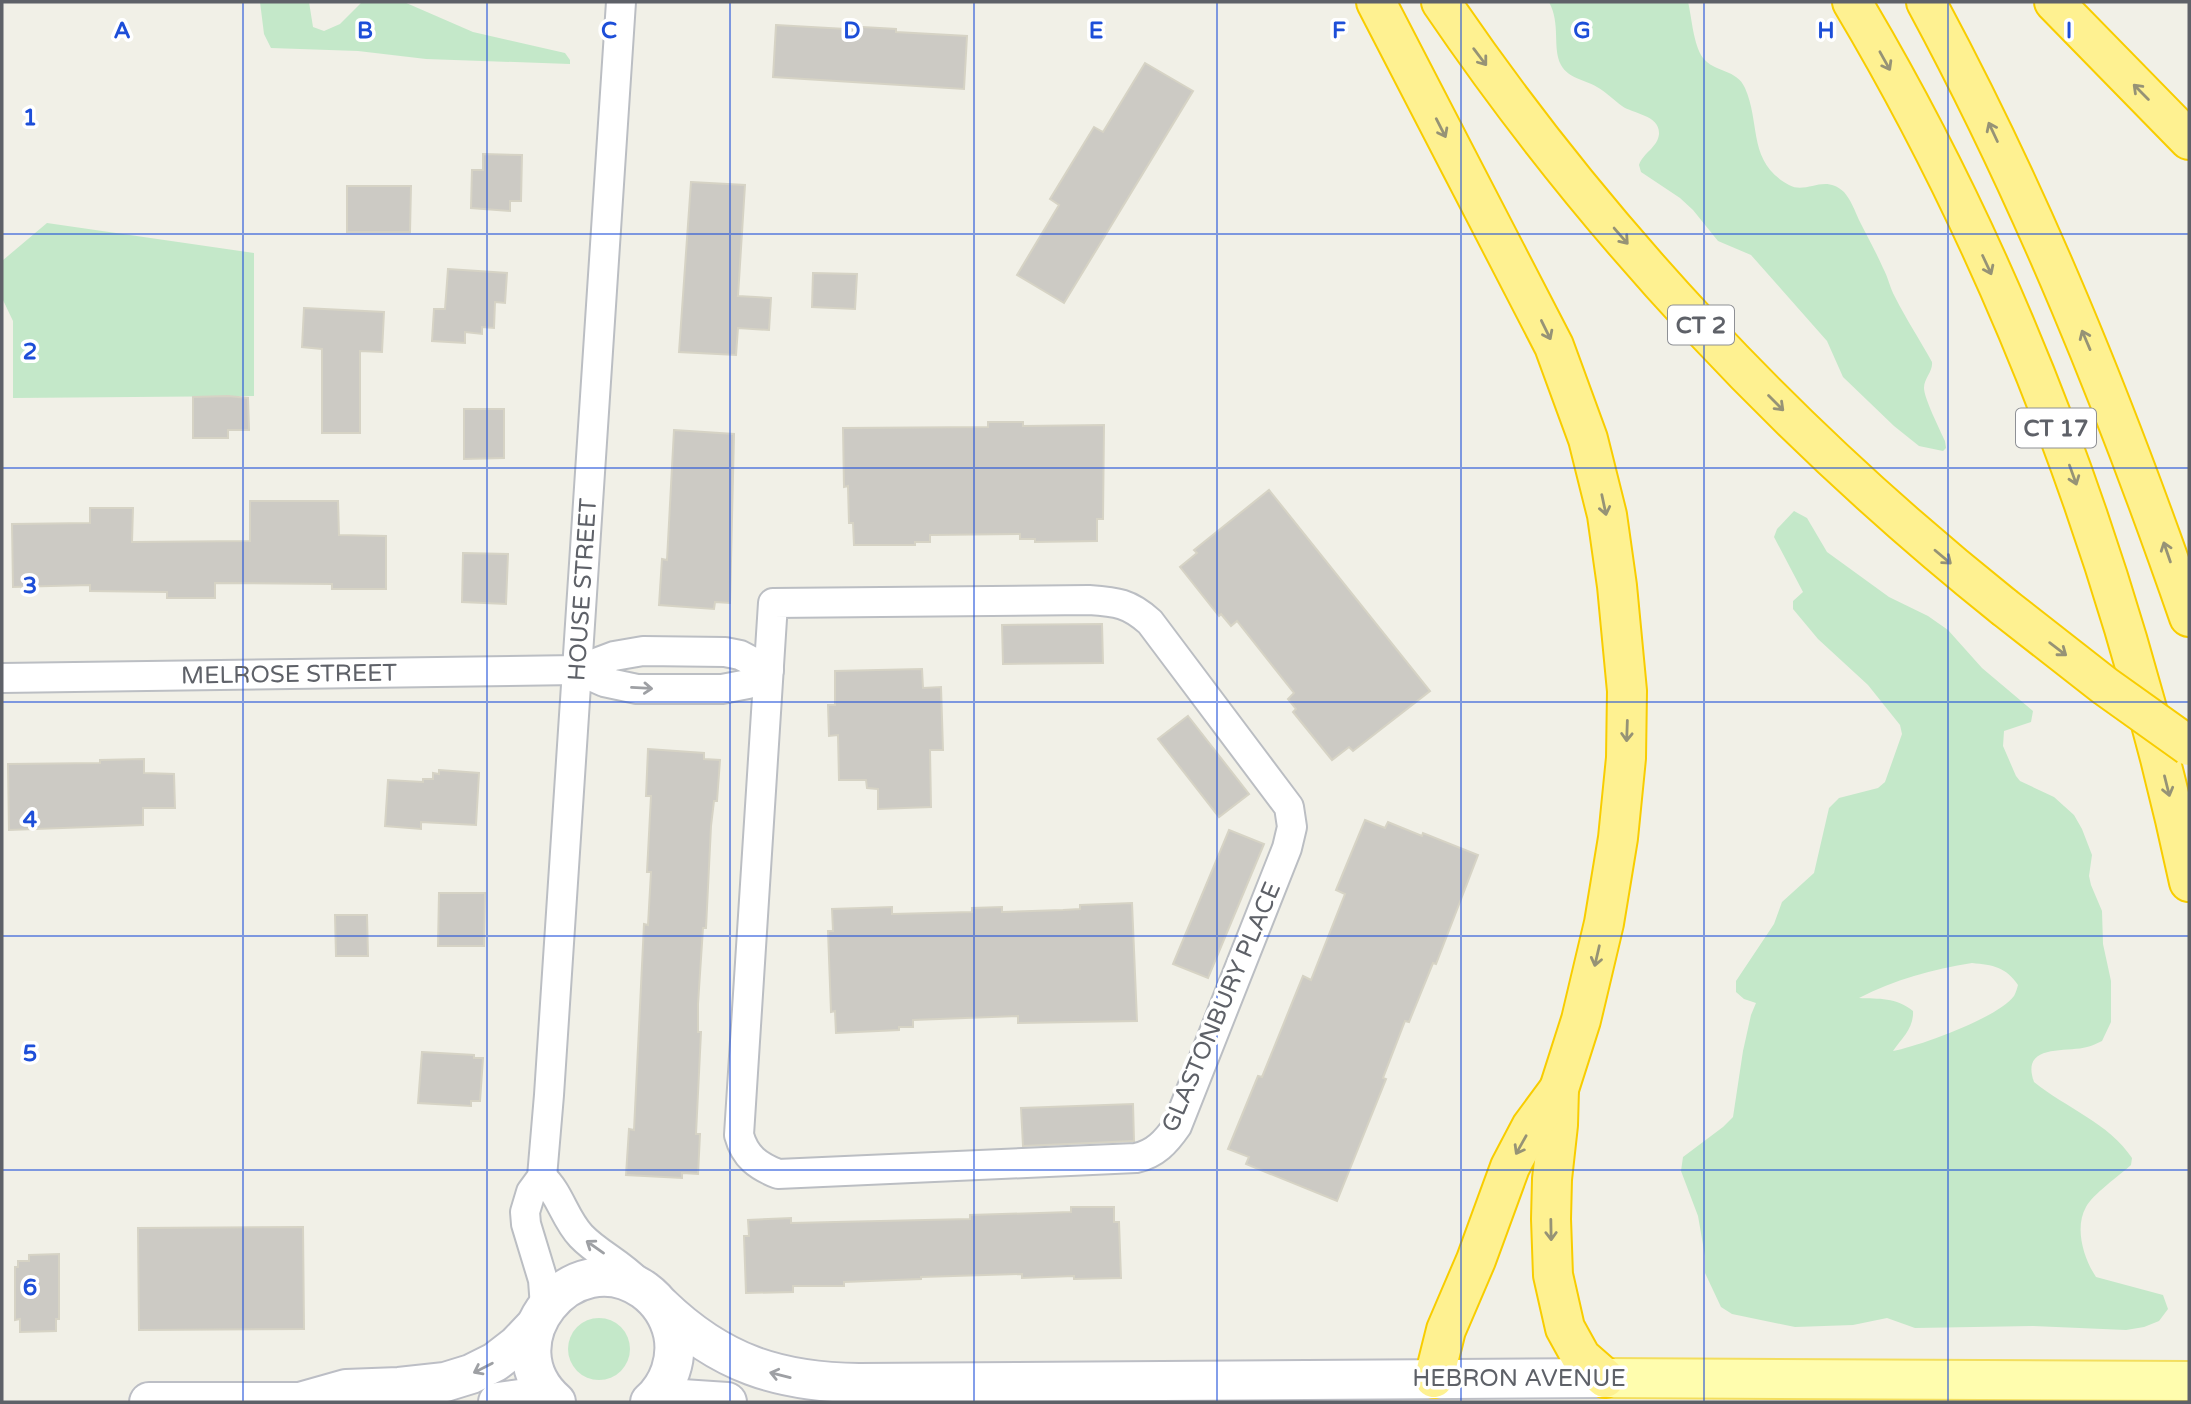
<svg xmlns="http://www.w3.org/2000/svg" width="2191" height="1404" font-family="'Varela Round',sans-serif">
  <rect width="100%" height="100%" fill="#f1f0e7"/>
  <g fill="#c4e8c9" fill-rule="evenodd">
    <path d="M260 2H309L313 27 324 31 340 24 362 2H404L473 32 565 53 570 60V64L426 59 358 51 271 48 264 34Z"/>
    <path d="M1549 2H1688C1692 18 1693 44 1703 58 1715 73 1737 69 1745 88 1761 124 1747 162 1789 185 1807 195 1824 173 1844 192 1851 200 1855 211 1859 220 1867 236 1876 252 1883 268 1888 277 1890 288 1895 297 1906 319 1920 340 1932 362 1933 372 1924 378 1924 388 1924 398 1940 430 1945 441L1946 448 1943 451 1919 446 1894 426 1843 377 1827 341 1751 255 1718 241 1693 210 1680 198 1641 172 1639 165C1643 153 1658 147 1659 134 1660 115 1633 114 1622 106 1614 100 1606 92 1597 87 1584 79 1569 79 1561 65 1552 48 1561 24 1549 2Z"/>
    <path d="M47 223 254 253V396L13 398V321L2 298V261Z"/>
    <path d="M1794 511 1807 518 1827 552 1889 597 1928 616 1948 630 1982 668 2033 711 2031 722 2004 731 2003 746 2016 776 2020 781 2054 797 2074 815 2082 829 2092 855 2089 876 2091 885 2102 911 2103 944 2111 981V1022L2102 1041C2097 1043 2092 1046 2087 1047 2066 1053 2020 1043 2034 1082 2066 1108 2109 1123 2132 1158L2131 1165C2120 1175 2092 1195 2086 1207 2074 1228 2084 1259 2096 1277L2163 1295 2168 1309 2159 1321 2144 1327 2126 1330 2033 1326 1915 1328 1887 1318 1853 1325 1795 1327 1732 1314 1721 1307 1705 1273V1256L1698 1216 1681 1171 1683 1157 1723 1127 1733 1117 1743 1051 1751 1015 1756 1003 1744 999 1736 992V981L1774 924 1782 902 1814 873 1829 808 1839 798 1878 788 1885 782 1902 734 1900 725 1868 685 1818 639 1793 609V601L1803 592 1774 537 1777 529ZM1972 963C1993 965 2006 967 2018 985 2017 989 2016 992 2014 996 1999 1017 1920 1046 1893 1051 1902 1038 1914 1028 1913 1011 1896 997 1879 999 1859 998 1894 980 1933 969 1972 963Z"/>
    <circle cx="599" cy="1349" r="31"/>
  </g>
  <g fill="#cccac4" stroke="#d6d3c5" stroke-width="2">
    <path d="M776 25 846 29V26L896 29V32L967 36 964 89 773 77Z"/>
    <path d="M1145 63 1193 91 1064 303 1017 275 1059 205 1050 199 1094 127 1103 132Z"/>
    <path d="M483 154 522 155 521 201H510V211L471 208 472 170H483Z"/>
    <path d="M691 182 745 185 738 296 771 298 769 330 738 328 736 355 679 352Z"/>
    <path d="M347 186H411L410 232H347Z"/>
    <path d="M448 269 507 273 505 303 495 302 494 328 482 327V334L465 332V343L432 341 434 309H445Z"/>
    <path d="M813 273 857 274 855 309 812 307Z"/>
    <path d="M304 308 384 312 382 352 360 351V433H322V349L302 347Z"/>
    <path d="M228 396 248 398 249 430H228V438H193V397Z"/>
    <path d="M464 409H504V458L464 459Z"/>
    <path d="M988 422H1023V426L1104 425 1103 519H1097V541L1035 542V539H1020V534L930 535V542H915V545H854L853 523H849L848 486 844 487 843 428 988 427Z"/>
    <path d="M674 430 734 434 730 603 715 602 714 609 659 605 662 559 667 560Z"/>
    <path d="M1269 490 1430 691 1353 751 1349 747 1332 760 1293 712 1296 709 1288 699 1294 693 1237 621 1231 626 1221 614 1219 616 1180 567 1197 553 1194 550Z"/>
    <path d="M250 501H338L339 535 386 536V589H332V584L215 583V598H167V592L90 591V585L13 587 12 524 90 523V508H133L132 542 250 541Z"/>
    <path d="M463 553 508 554 506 604 462 602Z"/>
    <path d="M1102 624 1103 663 1003 664 1002 625Z"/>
    <path d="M922 669 923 688 941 687 943 750H930L931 807 878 809V789L867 788 866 780H839L838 735 829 736 828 705H835V671Z"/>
    <path d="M1188 716 1249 794 1219 817 1158 739Z"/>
    <path d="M648 749 704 753V759L720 760 717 801H714L711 826 706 928H703L698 1004V1032H701L696 1134H700L698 1174 682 1173V1178L626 1175 629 1129 634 1130 644 924 648 925 651 872H647L651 796H646Z"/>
    <path d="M144 759V773L174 774 175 808H143V825L9 830 8 764 100 763V760Z"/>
    <path d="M439 770 479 773 476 825 421 822V829L385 826 388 780 423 782V779H433V773L439 774Z"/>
    <path d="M1365 820 1385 828 1388 822 1422 836 1423 833 1478 855 1436 964 1433 963 1409 1022 1405 1021 1383 1078 1386 1079 1337 1201 1246 1164 1249 1157 1228 1149 1258 1076 1262 1077 1303 976 1311 980 1345 894 1336 890Z"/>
    <path d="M1229 830 1264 844 1208 978 1173 964Z"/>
    <path d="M439 893H485L484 946H438Z"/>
    <path d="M1132 903 1137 1021 1018 1023V1016L913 1020V1027H899V1030L836 1033 835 1011 831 1012 828 931H833L832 909 892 907V914L972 912V908L1002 907V912L1063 910 1080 909V905Z"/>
    <path d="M335 915H367L368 956H336Z"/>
    <path d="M422 1052 474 1055V1058H483L480 1101H471V1106L418 1103Z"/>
    <path d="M1133 1104 1134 1141 1023 1146 1021 1108Z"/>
    <path d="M1071 1207H1114V1222H1119L1121 1278 1074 1279V1276L1022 1278V1274L921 1277V1279L844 1282V1286H793V1292L746 1293 744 1236H749L748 1220 791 1218V1223L970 1219V1215L1071 1212Z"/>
    <path d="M303 1227 304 1329 139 1330 138 1228Z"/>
    <path d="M59 1254V1319H56V1331L20 1332V1319L15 1320V1267H18V1261H29V1255Z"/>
  </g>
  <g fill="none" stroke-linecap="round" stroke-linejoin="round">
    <g stroke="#bbbec3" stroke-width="32">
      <g id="street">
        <path d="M1089 600C1117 602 1129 603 1150 622L1289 807 1292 827 1287 848 1177 1126C1166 1142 1155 1154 1136 1158L778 1174C758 1166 745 1157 739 1135L773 603Z"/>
        <path id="s1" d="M2 678 577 670 614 656 643 651 725 652 740 655 769 670 748 684 722 689H637L604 682 577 670"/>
        <path d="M542 1177C560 1193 564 1218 581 1236 598 1254 622 1264 640 1284"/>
        <path id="s2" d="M545 1307 543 1280 526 1224 525 1212 531 1192 542 1177 549 1095 621 2"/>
      </g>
    </g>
    <g stroke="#bcbec5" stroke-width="42">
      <g id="secondary">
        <path d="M661 1306C720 1363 778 1382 859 1383L1605 1378"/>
        <path d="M149 1402H300L346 1389 399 1387 445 1382 471 1374 495 1362 517 1345 536 1325"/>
        <path d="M498 1402 527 1398 550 1402"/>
        <path d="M556 1402C489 1344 572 1240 644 1290 659 1301 669 1316 673 1334 678 1359 669 1385 650 1402"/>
        <path d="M659 1402 682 1399 727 1402"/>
      </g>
    </g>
    <g stroke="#f3de5e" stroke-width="42">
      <path id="primary" d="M1605 1378 2189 1381"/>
    </g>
    <g stroke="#f8cd00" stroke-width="42">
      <g id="highway">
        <path d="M1376 2 1554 346 1588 439 1607 515 1617 586 1627 691 1626 758 1618 838 1604 923 1581 1020 1559 1089 1558 1125 1552 1179 1551 1219 1553 1275 1565 1328 1581 1357 1605 1378"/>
        <path d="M1441 2C1596 230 1789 435 2004 607"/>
        <path d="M1852 2C2013 272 2123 574 2189 882"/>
        <path d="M1926 2C2033 200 2115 404 2189 617"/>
        <path d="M2054 2 2189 140"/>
        <path d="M1434 1378 1446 1330 1476 1260 1510 1167 1531 1127 1559 1089"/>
      </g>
    </g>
    <use href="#street" stroke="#fff" stroke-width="28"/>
    <use href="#secondary" stroke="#fff" stroke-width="38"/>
    <use href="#primary" stroke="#fffdae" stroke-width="38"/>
    <use href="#highway" stroke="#fef191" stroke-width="38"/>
    <g stroke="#f8cd00" stroke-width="42" stroke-linecap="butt">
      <path id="highway-bridge" d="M2004 607 2105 686 2189 746"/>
    </g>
    <use href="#highway-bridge" stroke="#fef191" stroke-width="38"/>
  </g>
  <defs><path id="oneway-shaft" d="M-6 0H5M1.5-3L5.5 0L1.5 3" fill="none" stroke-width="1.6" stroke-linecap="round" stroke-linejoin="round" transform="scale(1.75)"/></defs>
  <g stroke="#969376">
    <use href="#oneway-shaft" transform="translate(1480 57) rotate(53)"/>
    <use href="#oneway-shaft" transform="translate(1885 61) rotate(61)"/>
    <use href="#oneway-shaft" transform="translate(2141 92) rotate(-135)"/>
    <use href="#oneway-shaft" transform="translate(1441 128) rotate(63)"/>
    <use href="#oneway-shaft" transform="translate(1993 132) rotate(-115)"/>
    <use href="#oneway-shaft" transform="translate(1621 236) rotate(49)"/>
    <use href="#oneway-shaft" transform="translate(1987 265) rotate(65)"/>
    <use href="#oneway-shaft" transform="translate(1546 330) rotate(64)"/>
    <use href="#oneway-shaft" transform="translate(2086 340) rotate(-113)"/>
    <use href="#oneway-shaft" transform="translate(1776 403) rotate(45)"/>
    <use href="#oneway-shaft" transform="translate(2073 475) rotate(70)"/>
    <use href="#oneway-shaft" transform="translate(1604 505) rotate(78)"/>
    <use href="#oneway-shaft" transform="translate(2167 552) rotate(-109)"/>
    <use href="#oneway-shaft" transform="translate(1943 557) rotate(40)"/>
    <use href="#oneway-shaft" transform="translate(2058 649) rotate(37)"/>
    <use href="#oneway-shaft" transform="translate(1627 731) rotate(92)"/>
    <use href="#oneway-shaft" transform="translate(2167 786) rotate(76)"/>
    <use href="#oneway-shaft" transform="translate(1597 956) rotate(103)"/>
    <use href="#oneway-shaft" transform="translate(1521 1145) rotate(119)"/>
    <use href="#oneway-shaft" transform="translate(1551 1230) rotate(89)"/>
  </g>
  <g stroke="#9ea0a4">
    <use href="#oneway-shaft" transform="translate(642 688) rotate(3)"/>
    <use href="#oneway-shaft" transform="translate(595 1247) rotate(-145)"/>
    <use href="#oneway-shaft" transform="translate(483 1368) rotate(153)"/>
    <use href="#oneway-shaft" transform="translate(780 1375) rotate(-166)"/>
  </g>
  <path fill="none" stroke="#1d4ed8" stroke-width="2" stroke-opacity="0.55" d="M243 2V1402M487 2V1402M730 2V1402M974 2V1402M1217 2V1402M1461 2V1402M1704 2V1402M1948 2V1402M2 234H2189M2 468H2189M2 702H2189M2 936H2189M2 1170H2189"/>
  <g text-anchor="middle" stroke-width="7" stroke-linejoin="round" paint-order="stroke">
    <g fill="#fff" stroke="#8e9095" stroke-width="2">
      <rect x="1668" y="305.5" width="66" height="39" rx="5"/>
      <rect x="2016" y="408.5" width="80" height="39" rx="5"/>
    </g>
    <g font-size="23" font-weight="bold" fill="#5e6168">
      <text x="1701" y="333">CT 2</text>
      <text x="2056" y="436">CT 17</text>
    </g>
    <g font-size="24" fill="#5e6168" stroke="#fff">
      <text dy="8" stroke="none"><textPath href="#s2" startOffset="726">HOUSE STREET</textPath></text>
      <text dy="8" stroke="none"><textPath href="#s1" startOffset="287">MELROSE STREET</textPath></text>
      <text transform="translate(1221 1007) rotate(-67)" y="8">GLASTONBURY PLACE</text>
      <text x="1519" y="1386">HEBRON AVENUE</text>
    </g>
  </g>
  <g font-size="23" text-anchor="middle" font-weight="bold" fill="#1d4ed8" stroke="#fff" stroke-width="7" stroke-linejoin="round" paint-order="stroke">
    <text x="122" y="38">A</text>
    <text x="365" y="38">B</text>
    <text x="609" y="38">C</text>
    <text x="852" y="38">D</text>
    <text x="1096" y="38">E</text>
    <text x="1339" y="38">F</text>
    <text x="1582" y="38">G</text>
    <text x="1826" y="38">H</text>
    <text x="2069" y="38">I</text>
    <text x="30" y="125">1</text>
    <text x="30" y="359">2</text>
    <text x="30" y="593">3</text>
    <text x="30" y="827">4</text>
    <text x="30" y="1061">5</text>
    <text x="30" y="1295">6</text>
  </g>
  <rect width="2191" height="1404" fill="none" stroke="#5e6168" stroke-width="7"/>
</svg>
